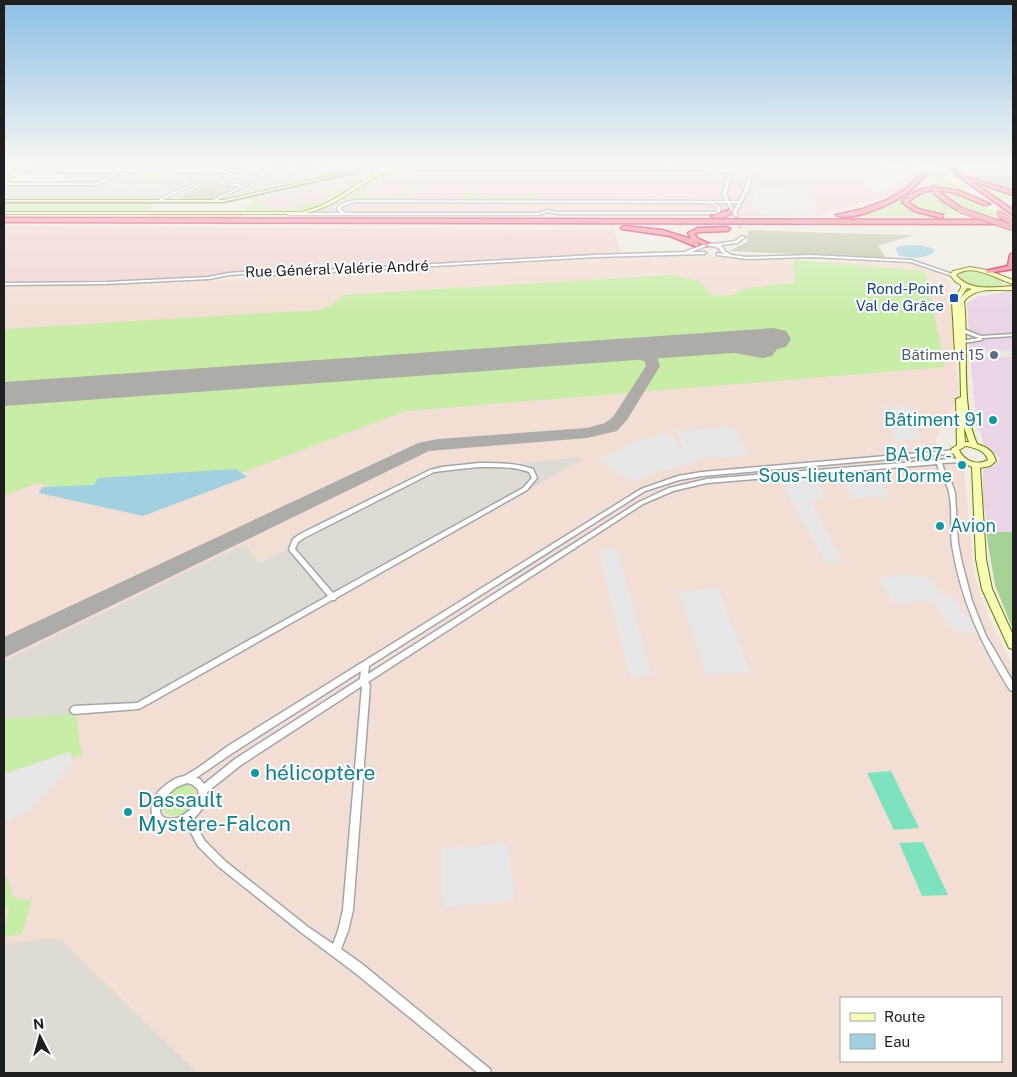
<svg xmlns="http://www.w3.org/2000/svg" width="1017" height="1077" font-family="'Public Sans',sans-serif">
  <rect width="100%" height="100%" fill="#f0ece3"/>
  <g fill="#dcdbdb">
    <path d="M4 165H228L156 200 143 214H4Z"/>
    <path d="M242 165H377L307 181 321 190 288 198 274 189 232 199 169 200Z"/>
  </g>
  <g fill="#f1d3d1">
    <path d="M404 165H913L914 175 900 193 819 215 776 216 244 212 252 200 279 193 288 199 322 190 313 185Z"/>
    <path d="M4 226 614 230 621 254 152 280 4 281Z"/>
  </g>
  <path fill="#e9d5e5" d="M1013 291V532H986L988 525 983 504V470L998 463 1000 458 984 446 981 432 977 430 970 356 967 303 977 297Z"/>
  <path fill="#feffdd" d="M27 171H60L54 175 67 176 57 183 7 181Z"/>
  <path fill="#f2ded5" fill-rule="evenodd" d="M652 255H710L747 259 914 264 932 269 950 281 959 398 938 432 936 441 940 450 952 463 964 471 974 574 983 603 995 632 1013 665V1073H4V286L151 284ZM841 998H1001V1061H841Z"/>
  <g fill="#dedbd5">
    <path d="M578 457 582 460 139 710 4 719V661L244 544 260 563 436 473Z"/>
    <path d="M51 938 62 941 197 1073H4V944Z"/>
  </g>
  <g fill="#c4c5ae">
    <path d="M996 173 1013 179V189L978 179 972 175H995Z"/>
    <path d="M206 182 237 187 213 199H188L181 197Z"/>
    <path d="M752 230 830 233 913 235 878 246 886 258 729 251 747 242 748 231Z"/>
  </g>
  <g fill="#c7eda6">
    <path d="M922 165H931L972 195 956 191 936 188Z"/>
    <path d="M176 171 170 177 171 178H164L156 181 158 182 157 184H161L160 185 117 186 146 184 145 181 150 179 135 174 138 172Z"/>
    <path d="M387 174H411L379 178 374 181C386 186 401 174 414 179 410 179 406 178 402 178 387 179 372 185 360 194 374 199 396 196 409 191L406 188 417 186 416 189 419 190H416L415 196H412L414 194 412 193 416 190 412 189C408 192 403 197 398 198 388 200 360 204 351 195L375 177Z"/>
    <path d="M969 180 1013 194V199H1005L1000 202Z"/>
    <path d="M324 190 348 191C341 195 335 200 328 204 303 216 271 211 244 211L251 202H260L270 210H279L335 198 332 194Z"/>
    <path d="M465 190H475V196H518V197L537 196 538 200 465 201 463 200Z"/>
    <path d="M931 190 944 203 968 216 928 213 909 203 908 201 919 193Z"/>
    <path d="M937 190C962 193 979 202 998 216H977L963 210Z"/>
    <path d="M903 195H905L902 201 913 211 933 217 837 216 856 214Z"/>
    <path d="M4 204H153L144 211 101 212 4 211Z"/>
    <path d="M793 260 925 271 945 367 406 411 148 508 37 483 4 496V329L320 310 333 305 343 295 672 275 698 281 713 296 733 295 746 288 795 283Z"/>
    <path d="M966 271C977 270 998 272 1003 284 993 294 969 286 959 278V273Z"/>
    <path d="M71 714 77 719 80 746 84 754 72 759 69 752 4 774V719Z"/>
    <path d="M183 784H188L195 789C199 806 179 823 164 812 157 797 172 790 183 784Z"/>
    <path d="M4 873 14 898 21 900 32 899 22 934 4 937V929L9 908 4 907Z"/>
  </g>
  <path fill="#a6d195" d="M986 532H1013V630L995 585Z"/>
  <g fill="#7ce3be">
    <path d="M891 771 919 828 894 830 867 773Z"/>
    <path d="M923 842 948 895 922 896 899 843Z"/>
  </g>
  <g fill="#e6e6e6">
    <path d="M885 165 904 166 903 179 892 189 883 193 869 192 866 180 889 178Z"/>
    <path d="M755 188 804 191 805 197 815 198 817 214 775 216 756 212 751 208Z"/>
    <path d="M1013 350V357H977L973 353V351Z"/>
    <path d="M885 405 912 409 921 438 897 442 893 437Z"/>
    <path d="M733 427 750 455 699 459 691 464 652 473 632 482 599 459 607 454 610 455 643 437 649 440 663 433 678 442 674 444 681 448 683 447 675 431Z"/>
    <path d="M875 474 892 497 854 499 838 476Z"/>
    <path d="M815 479 827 499 810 500 843 562 826 563 780 481Z"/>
    <path d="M617 548 652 675 630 677 598 549Z"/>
    <path d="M913 575 930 578 942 596H952L980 635H970L966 630 953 631 932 601 895 604 878 578Z"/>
    <path d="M718 588 750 672 706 675 678 591Z"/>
    <path d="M70 752 73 762 28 812 4 821V774Z"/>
    <path d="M509 843 514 900 442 908 441 849Z"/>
  </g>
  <g fill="#a1d0e0">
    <path d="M919 245 933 248 935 251C925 259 910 259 898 255L896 249 898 246Z"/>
    <path d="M236 469 247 477 143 516 39 493 42 487 94 485 98 478Z"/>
  </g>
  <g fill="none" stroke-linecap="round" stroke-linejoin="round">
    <g fill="#aeaca8" fill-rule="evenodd">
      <path d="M741 331C756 331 769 335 777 349L772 356 762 358 708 348 703 347 701 344 703 341 718 342 725 334ZM747 339 758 343 763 349 731 344 735 340Z"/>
      <path d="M617 346 641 349 657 357 660 366 627 420 617 431 587 438 429 451 4 658V637L418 443 438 439 587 428 605 423 613 417 646 366 645 362 633 356 612 353 610 350 612 347Z"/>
    </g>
    <path fill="#aeaca8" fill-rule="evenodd" d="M773 328 786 331 791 339 786 347 773 350 4 406V382Z"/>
    <path stroke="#c6c3bc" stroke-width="3" stroke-dasharray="3 2" stroke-linecap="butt" d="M736 216 741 230"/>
    <g stroke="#a5a5a5" stroke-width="3">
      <g id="street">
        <path d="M230 165H233L222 171H225V173L219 172 159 202 158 200 216 172 208 171H120L106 182 93 185H4V183H93L104 180 116 171H33L20 173 4 182V180L18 171 33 169H208L219 170Z"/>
        <path d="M281 165H284L214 202 213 200 239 187 204 181 205 180 242 185 262 175 229 171 228 169 264 174Z"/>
        <path d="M299 165H304L351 172 350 173 300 166Z"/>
        <path d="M664 165H666V169L672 172H705L730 169 732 165H734L726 194 729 201H739L745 188 753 165H755L749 188 736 213 738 216 736 217 732 213 727 203H712L721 207 720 212 714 214H557L548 212 538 215H288L286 214 288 213H341L337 210 338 206 346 202 356 200 726 201 722 194 730 171 705 174H419L399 168 400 167 419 172H669L664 170ZM356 202 709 203 717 207V211L714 212H557L548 210 538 213H346L341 210V207L348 204ZM730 203H738L734 210Z"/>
        <path d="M1000 165H1003L1013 168V170Z"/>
        <path d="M742 236 745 237 737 243 720 245 722 246 725 251 731 255 747 257 811 255 911 260 955 275 952 276 911 262 811 257 747 259 717 255V253L724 254 721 252 719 248C707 243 702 248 691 252H705L706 253 704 254 595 257 275 275 256 273 229 275 209 279 106 284 4 285V283L106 282 209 277 229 273 256 271 275 273 595 255 686 252 687 251 707 243 715 244 735 241Z"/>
        <path d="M962 330H966L981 336 1013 334V336L982 338V340L964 343 962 342V341L979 338 962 332Z"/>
        <path d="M955 450 958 452 957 453 702 476 679 480 645 491 369 666 368 674 639 502 669 488 707 479 963 458 966 460 963 462 942 463 944 470 952 484 955 493 958 543 962 563 972 601 986 636 995 651 1013 682V691L1010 690C981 644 961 600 952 545 950 528 953 509 949 492 947 482 939 474 937 464L707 483 673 491 643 504 368 682 370 685 353 910 348 931 341 949 362 964 490 1069 491 1073H478L354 972 302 933 219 867 198 846 186 823C160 836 140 814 159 791 164 786 169 782 175 779 178 777 183 777 186 775 201 767 214 756 228 746L641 489 678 476 702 472ZM361 671 360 679 235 759 204 784 200 779 196 778 234 752ZM362 686 343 910 338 931 333 944 308 927 225 861 204 840 193 819C201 812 207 803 207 792L241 765ZM187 783C190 784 192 784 194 786 209 795 185 820 170 819 150 817 165 796 173 790 177 786 182 785 187 783Z"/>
        <path d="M479 463C499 463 515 463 533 469L537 478 527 490 336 598 335 600H332L141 708 138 709 74 714 71 712 70 710 71 708 74 706 137 703 328 596 290 551 289 549 293 539 300 534 430 470 442 467ZM479 467C497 467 513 466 529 472L532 478 523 488 333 593 295 549 298 542 304 538 434 472 459 469Z"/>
      </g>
    </g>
    <g stroke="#6a7a00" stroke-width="2">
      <g id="secondary">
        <path d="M378 165H384L223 202H4V200H223Z"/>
        <path d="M408 165H414L383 173 369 181 334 203 315 211 301 214H4V212H301C334 205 349 186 378 173 387 168 398 167 408 165Z"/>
        <path d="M970 267 987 270 1013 280V284C996 279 972 262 956 275 970 292 993 287 1013 286V290C995 291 977 286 964 301 969 344 960 406 977 444 987 447 993 451 996 461L990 466 980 468 986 559 992 589 1013 635V649L1009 648 982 589 976 559 972 467 957 460 951 449 957 445 956 399 961 397 960 354 958 355 955 353 952 302 961 288V285L956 282 950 275 953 271ZM967 288 972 289 966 292 960 299ZM958 301 960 339 958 302ZM964 427 969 442H965ZM966 446C975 448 985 450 988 460 977 466 964 461 959 450Z"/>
      </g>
    </g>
    <g stroke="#e41a5b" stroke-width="3">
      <g id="highway">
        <path d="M943 165H948L1013 210V215Z"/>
        <path d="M924 171 927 173C921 180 914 188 907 193 894 203 851 223 836 215L863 209 887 200 906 189Z"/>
        <path d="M970 178 1013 191V195L970 180Z"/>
        <path d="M933 187 959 191 990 204 985 205 955 193 936 190 963 209 961 212 944 202 934 193 936 190C924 191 917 194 908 202L918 209 943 215V217L941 218 914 211 902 202C911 192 920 189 933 187Z"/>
        <path d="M732 209 734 212C727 216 719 221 711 216Z"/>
        <path d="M4 218 1013 220V224L4 222Z"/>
        <path d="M624 226 662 230 691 239 688 233 698 228 727 227 730 229 727 231 699 232 694 234 697 238 710 244 707 246 697 242 700 245 697 247 670 236 622 229 621 228Z"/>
        <path d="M1013 253V269L988 273 985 271 1008 266 1010 255Z"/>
      </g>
    </g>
    <use href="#street" fill="#fff" fill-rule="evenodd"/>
    <use href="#secondary" fill="#f8fdb4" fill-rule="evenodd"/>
    <use href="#highway" fill="#ec8697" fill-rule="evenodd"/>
    <path stroke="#6c6c6c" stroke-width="1" d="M4 203H224L393 165"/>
    <g stroke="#e41a5b" stroke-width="7" stroke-linecap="butt">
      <g id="highway-bridge">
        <path d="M933 187 936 192"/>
        <path d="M961 210 1013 228"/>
        <path d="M999 213 1013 223"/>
      </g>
    </g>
    <use href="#highway-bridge" stroke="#ec8697" stroke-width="5.5"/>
  </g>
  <linearGradient id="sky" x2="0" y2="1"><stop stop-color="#8bbfe5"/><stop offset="0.52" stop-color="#f8f6f2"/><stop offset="1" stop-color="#f8f6f2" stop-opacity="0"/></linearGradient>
  <rect width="1017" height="316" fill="url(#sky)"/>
  <rect fill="#1a4fb4" stroke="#fff" stroke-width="2" x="949" y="293" width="10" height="10" rx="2.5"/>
  <circle fill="#5c6f8a" stroke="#fff" stroke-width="2" cx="994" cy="355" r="5"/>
  <g fill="#0f9aa8" stroke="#fff" stroke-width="2">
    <circle cx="993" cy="420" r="5"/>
    <circle cx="962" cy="465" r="5"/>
    <circle cx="940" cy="526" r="5"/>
    <circle cx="255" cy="773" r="5"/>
    <circle cx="128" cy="812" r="5"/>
  </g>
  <g text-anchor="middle" stroke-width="4" stroke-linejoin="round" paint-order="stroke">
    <g font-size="15" fill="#1e1e1e" stroke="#fff">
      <text transform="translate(337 269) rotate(-2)" y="5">Rue Général Valérie André</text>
    </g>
    <g font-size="15" fill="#164399" stroke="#fff" text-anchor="end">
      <text x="944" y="294">Rond-Point<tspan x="944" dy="17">Val de Grâce</tspan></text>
    </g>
    <g font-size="15" fill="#4e5e75" stroke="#fff" text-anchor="end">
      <text x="984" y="360">Bâtiment 15</text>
    </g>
    <g font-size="18" fill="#0d838f" stroke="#fff" text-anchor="end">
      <text x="983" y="426">Bâtiment 91</text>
      <text x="952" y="461">BA 107 -<tspan x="952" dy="21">Sous-lieutenant Dorme</tspan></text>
      <text x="950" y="532" text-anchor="start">Avion</text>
    </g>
    <g font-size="21" fill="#0d838f" stroke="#fff" text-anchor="start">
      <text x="265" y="780">hélicoptère</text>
      <text x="138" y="807">Dassault<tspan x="138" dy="24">Mystère-Falcon</tspan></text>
    </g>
  </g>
  <rect width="1017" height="1077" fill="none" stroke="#1e1e1e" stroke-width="10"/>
  <rect x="840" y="997" width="162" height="65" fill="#ffffff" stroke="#a5a5a5"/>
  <rect x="850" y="1013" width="25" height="8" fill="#f8fdb4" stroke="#a5a5a5"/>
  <text x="884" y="1022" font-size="15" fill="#1e1e1e">Route</text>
  <rect x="850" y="1034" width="25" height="15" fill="#a1d0e0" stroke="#a5a5a5"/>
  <text x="884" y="1047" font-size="15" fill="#1e1e1e">Eau</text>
  <g transform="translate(40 1037) rotate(354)" stroke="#ffffff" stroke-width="4" paint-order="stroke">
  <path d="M0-4L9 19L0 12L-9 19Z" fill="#1e1e1e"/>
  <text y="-8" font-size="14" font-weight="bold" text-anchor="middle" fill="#1e1e1e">N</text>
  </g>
</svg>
